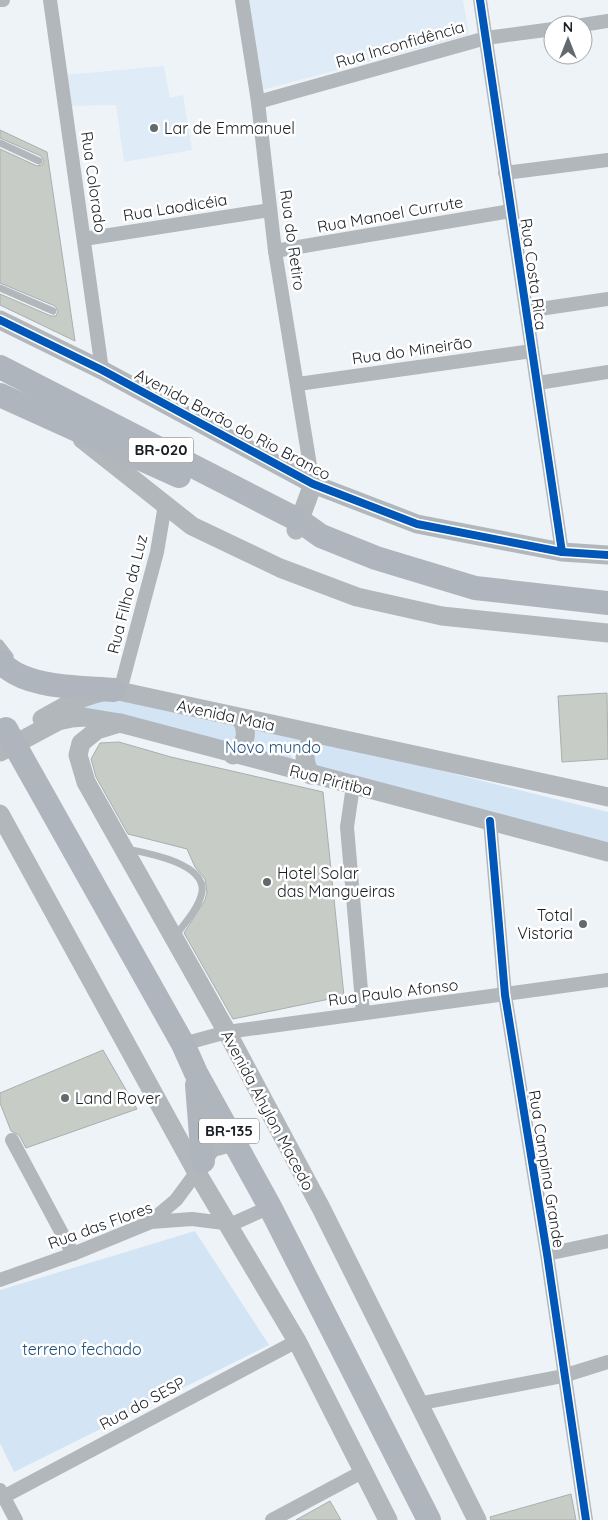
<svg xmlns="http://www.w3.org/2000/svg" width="608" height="1520" font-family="Quicksand,sans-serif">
  <rect width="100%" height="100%" fill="#eef3f8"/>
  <g fill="#dfebf7">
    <path d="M247 0H463L469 35 262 90Z"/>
    <path d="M164 66 170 98 183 95 192 150 124 162 116 105 67 106 64 75Z"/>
  </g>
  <g fill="#d3e4f5">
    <path d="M111 695 238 725 237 744 66 708Z"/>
    <path d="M249 725 307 738 294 747 291 756 295 766 246 747Z"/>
    <path d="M315 742 353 749 608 812V850L308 771Z"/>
    <path d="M195 1231 269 1345 14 1472 0 1443V1290Z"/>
  </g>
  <g fill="#c8ccc6" stroke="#abaeae">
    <path d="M0 130 47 152 75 341 0 305V294L51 316H56L58 311 55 306 0 283V149L37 166 42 165 44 161 41 156 0 138Z"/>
    <path d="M607 693 608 759 562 762 558 696Z"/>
    <path d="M119 742 171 757 323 792 344 996 233 1019 184 933 205 900 207 892 205 879 195 867 187 849 128 834 96 777 91 759 100 743Z"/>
    <path d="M103 1050 137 1109 26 1148 19 1135 11 1131 0 1103V1093Z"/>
    <path d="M571 1494 576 1520H491L490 1517Z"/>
    <path d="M330 1501 341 1520H296Z"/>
  </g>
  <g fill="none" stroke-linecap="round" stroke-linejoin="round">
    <g stroke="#b2b7bc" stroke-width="7">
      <path d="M0 143 39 161"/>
      <path d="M0 288 53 311"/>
      <path d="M0 643 10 656"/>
      <path d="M127 849C147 853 206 863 202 892 199 908 185 923 176 935"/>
    </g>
    <g stroke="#b2b7bc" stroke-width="14">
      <path d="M0 0H3"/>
      <path d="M50 0 102 370"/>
      <path d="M242 0 258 102 275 251 313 484"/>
      <path d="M480 0 562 552"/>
      <path d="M582 25 608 21"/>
      <path d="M258 102 486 38 553 29"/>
      <path d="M505 173 608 160"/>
      <path d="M84 239 270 210"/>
      <path d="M275 251 511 211"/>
      <path d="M526 311 608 299"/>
      <path d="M538 383 608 372"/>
      <path d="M298 384 532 351"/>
      <path d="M120 691 157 552 165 505"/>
      <path d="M353 786 347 827 363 1013"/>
      <path d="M490 821 505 995 547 1254 586 1520"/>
      <path d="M183 1044 227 1032 608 980"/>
      <path d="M12 1140 73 1254"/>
      <path d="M151 1221 176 1200 213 1150 236 1144"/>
      <path d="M547 1254 608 1241"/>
      <path d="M0 1280 73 1254 151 1222 192 1219 232 1224 270 1207"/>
      <path d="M417 1404 563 1376 608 1362"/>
      <path d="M0 1490 16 1520"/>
      <path d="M3 1497 297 1341"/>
      <path d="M272 1520 362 1472"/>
    </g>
    <g stroke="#b2b7bc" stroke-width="19">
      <path d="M0 320 102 370 313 484 417 524 562 552 608 555"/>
      <path d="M82 439 192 526 280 568 357 597 442 616 608 633"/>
      <path d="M296 530 313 484"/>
      <path d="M42 719C66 705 87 693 114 690L608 797"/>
      <path d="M120 723 97 730 81 743 78 755 86 782 227 1032 321 1208 477 1520"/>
      <path d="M0 752 58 721 72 718 84 717 120 723 608 852"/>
      <path d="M233 755C246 743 249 734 241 718"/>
      <path d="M311 775C301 758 304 747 318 735"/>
      <path d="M0 814 196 1171 297 1341 388 1520"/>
    </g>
    <g stroke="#aeb5bc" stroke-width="24">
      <path d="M0 367 300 521 321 536 376 558 475 588 608 603"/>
      <path d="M0 395 179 476"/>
      <path d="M0 661C23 689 81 687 114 690"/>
      <path d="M17 749 183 1044 196 1073 270 1207 429 1520"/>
      <path d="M197 1085 203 1161"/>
    </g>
    <path stroke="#aeb5bc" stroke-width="24" d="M6 729 17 749"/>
    <g stroke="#fff" stroke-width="11">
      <g id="cycleway">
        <path d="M480 0 562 552"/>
        <path d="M0 320 102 370 313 484 417 524 562 552 608 555"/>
        <path d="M490 821 505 995 547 1254 586 1520"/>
      </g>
    </g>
    <use href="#cycleway" stroke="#0057b8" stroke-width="8"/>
  </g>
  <g fill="#64696e" stroke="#fff" stroke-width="2">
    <circle cx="154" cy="128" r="5"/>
    <circle cx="267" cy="882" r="5"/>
    <circle cx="583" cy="924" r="5"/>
    <circle cx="65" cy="1098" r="5"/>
  </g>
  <g text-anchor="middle" stroke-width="5" stroke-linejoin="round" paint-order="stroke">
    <g fill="#fff" stroke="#5f6265" stroke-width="1">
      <rect x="128.5" y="437.5" width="65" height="25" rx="4"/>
      <rect x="199" y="1118.5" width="60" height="25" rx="4"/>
    </g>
    <g font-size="15" font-weight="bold" fill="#1a1f23">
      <text x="161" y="455">BR-020</text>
      <text x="229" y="1136">BR-135</text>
    </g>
    <g font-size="16" fill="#1a1f23" stroke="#fff">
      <text transform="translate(400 44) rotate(-16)" y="6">Rua Inconfidência</text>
      <text transform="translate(94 182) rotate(82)" y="6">Rua Colorado</text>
      <text transform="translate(175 207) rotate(-9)" y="6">Rua Laodicéia</text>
      <text transform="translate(390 214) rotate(-10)" y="6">Rua Manoel Currute</text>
      <text transform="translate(293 240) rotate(82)" y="6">Rua do Retiro</text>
      <text transform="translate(534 274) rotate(82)" y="6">Rua Costa Rica</text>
      <text transform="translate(412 350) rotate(-8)" y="6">Rua do Mineirão</text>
      <text transform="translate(233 424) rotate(28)" y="6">Avenida Barão do Rio Branco</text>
      <text transform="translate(127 594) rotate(-76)" y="6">Rua Filho da Luz</text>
      <text transform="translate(226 715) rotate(12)" y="6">Avenida Maia</text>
      <text transform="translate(331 780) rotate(14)" y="6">Rua Piritiba</text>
      <text transform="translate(393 992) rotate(-7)" y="6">Rua Paulo Afonso</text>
      <text transform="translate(268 1110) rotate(62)" y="6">Avenida Ahylon Macedo</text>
      <text transform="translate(547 1169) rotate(81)" y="6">Rua Campina Grande</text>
      <text transform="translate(100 1225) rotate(-20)" y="6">Rua das Flores</text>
      <text transform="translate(142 1403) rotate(-28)" y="6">Rua do SESP</text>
    </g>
    <g font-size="16" fill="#1a1f23" stroke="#fff" text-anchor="start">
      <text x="164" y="134">Lar de Emmanuel</text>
      <text x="277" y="879">Hotel Solar<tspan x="277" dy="18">das Mangueiras</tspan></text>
      <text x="573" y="921" text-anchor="end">Total<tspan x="573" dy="18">Vistoria</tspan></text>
      <text x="75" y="1104">Land Rover</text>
    </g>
    <g font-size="16" fill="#21517e" stroke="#fff">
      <text x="273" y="753">Novo mundo</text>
      <text x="82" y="1355">terreno fechado</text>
    </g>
  </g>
  <g transform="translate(568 40)"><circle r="24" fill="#ffffff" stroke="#a3a5a7"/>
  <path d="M0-4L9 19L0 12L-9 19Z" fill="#64696e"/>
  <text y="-8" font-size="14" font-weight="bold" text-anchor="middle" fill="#1a1f23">N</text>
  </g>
</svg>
